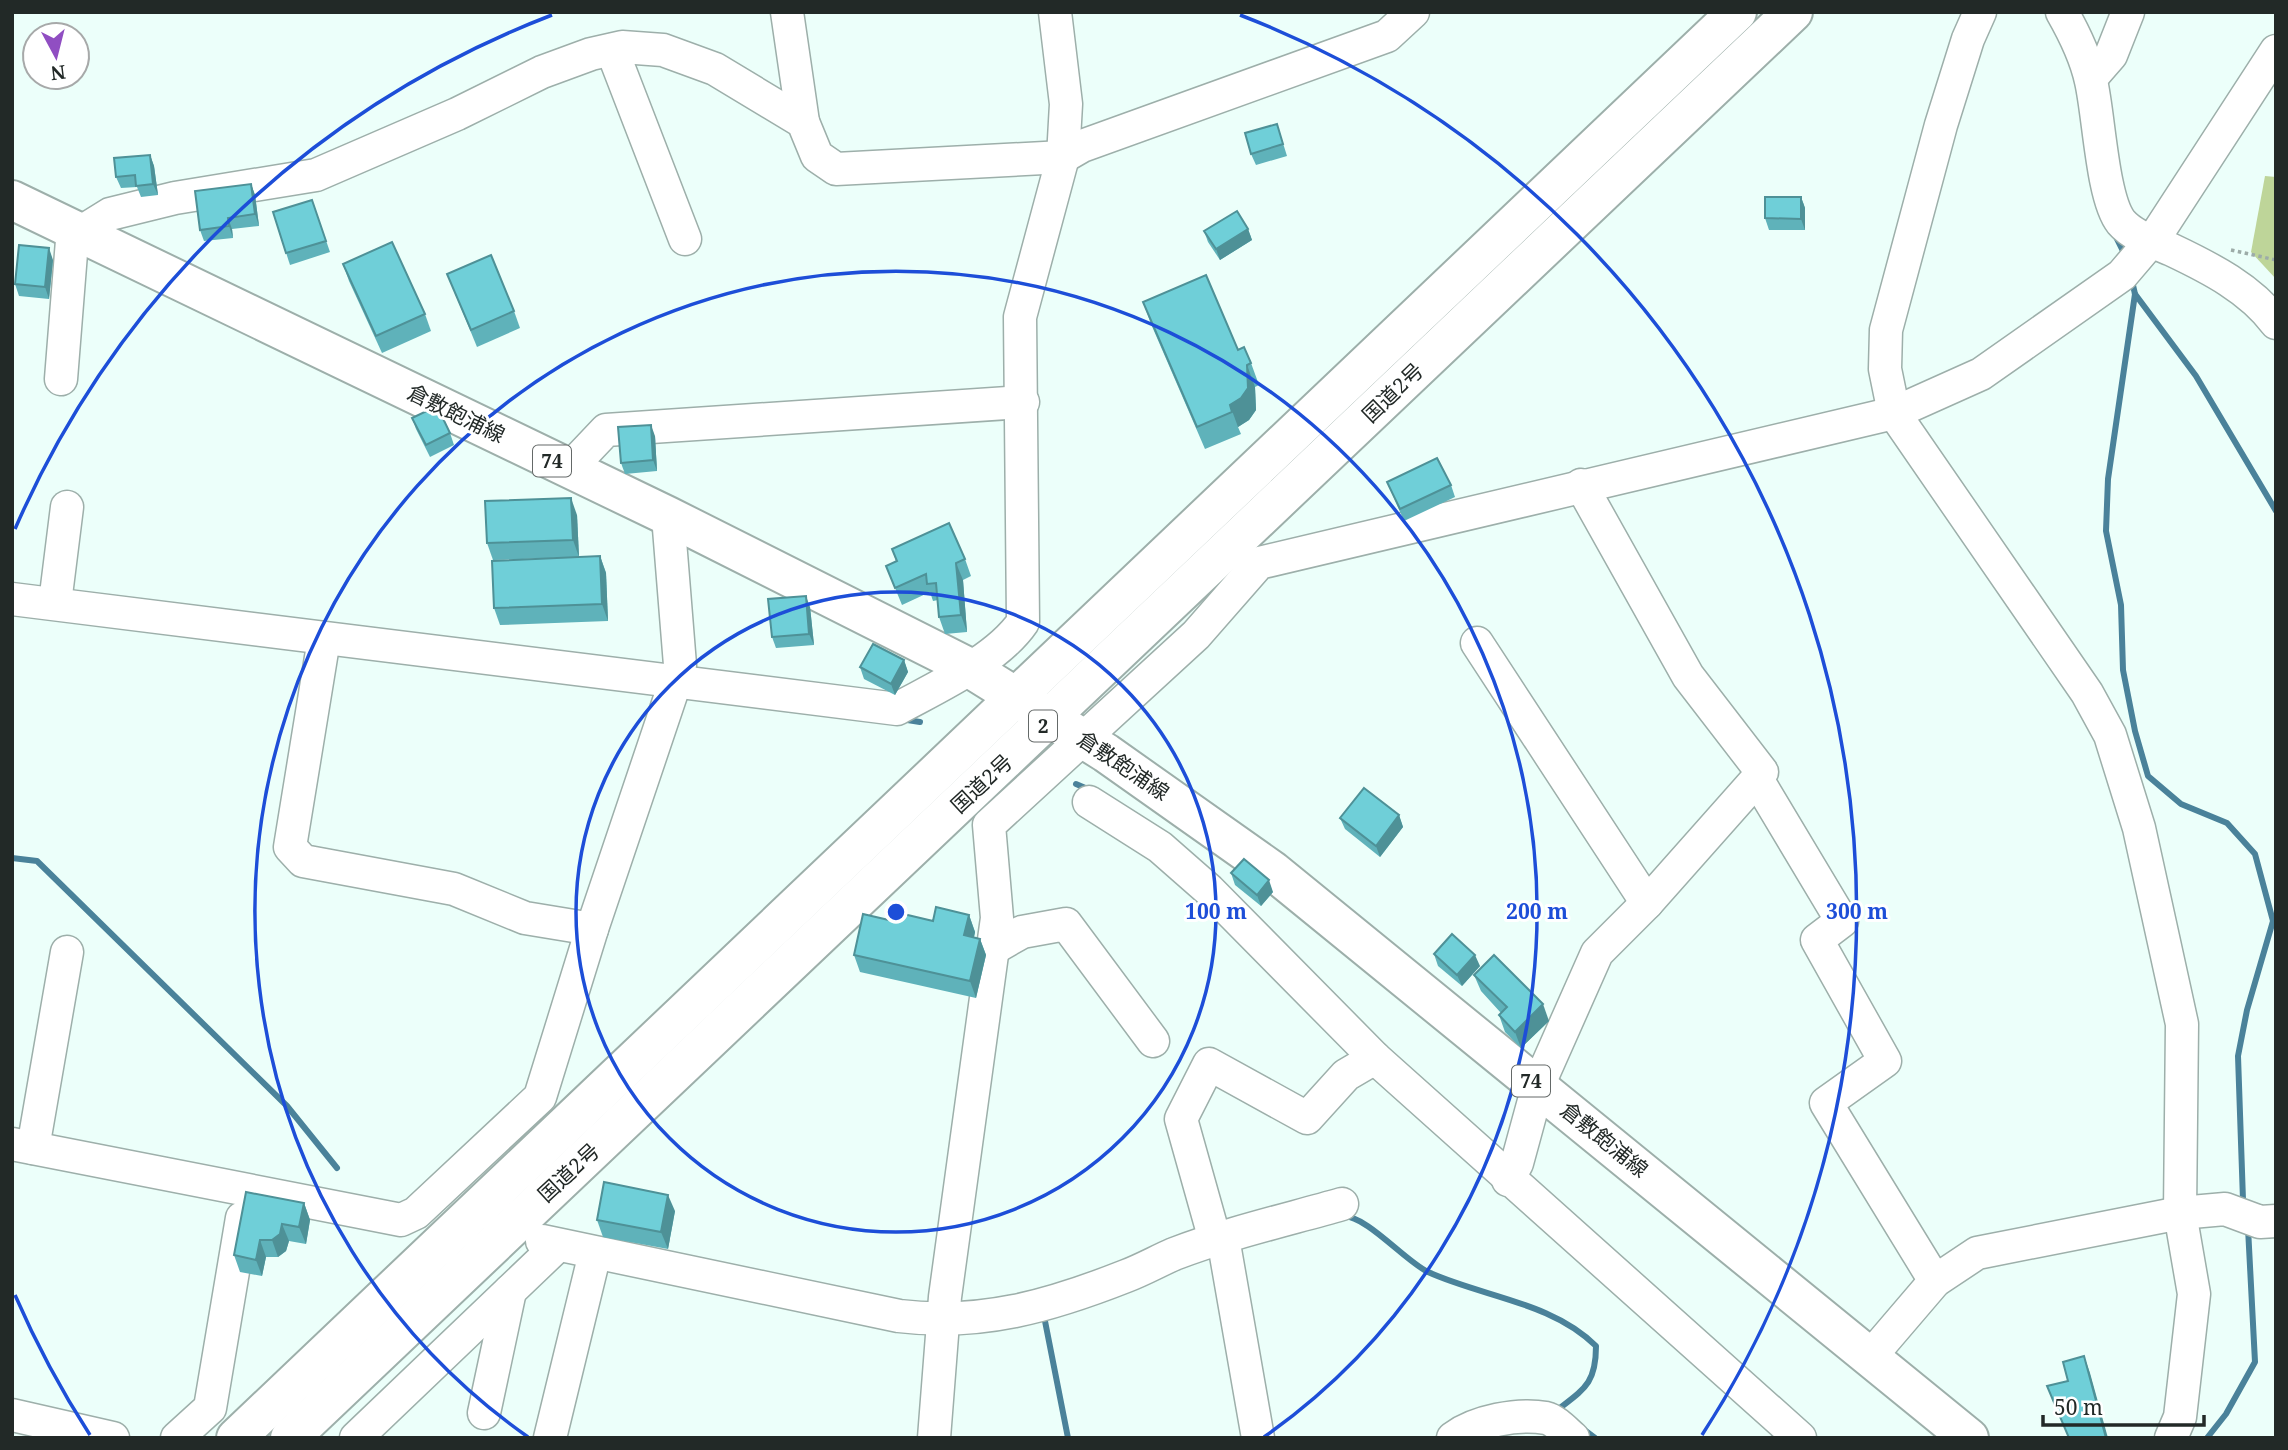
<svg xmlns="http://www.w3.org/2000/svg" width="2288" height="1450" font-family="'Noto Serif','Noto Sans JP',serif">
  <rect width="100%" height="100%" fill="#ecfffa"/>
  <path fill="#bed599" d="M2265 176 2276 177V279L2251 252Z"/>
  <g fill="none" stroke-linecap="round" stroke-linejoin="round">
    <g stroke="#4a829a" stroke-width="6">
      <path d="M2115 235 2125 255"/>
      <path d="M2132 281 2135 294 2108 479 2106 531 2121 605 2123 670 2135 731 2148 776 2181 804 2227 823 2255 854 2273 921 2247 1010 2238 1056 2243 1200"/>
      <path d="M2135 294 2196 376 2276 511"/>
      <path d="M901 719 920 722"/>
      <path d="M1076 784 1090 790"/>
      <path d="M12 858 37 861 287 1106 337 1168"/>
      <path d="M1343 1216C1367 1216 1404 1260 1428 1272 1483 1297 1552 1302 1596 1346 1596 1384 1584 1389 1556 1411"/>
      <path d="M1046 1315 1044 1316 1068 1438"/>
      <path d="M1583 1429 1595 1438"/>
      <path d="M1773 1438 1775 1437"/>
      <path d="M2207 1438 2226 1414 2255 1362 2248 1228"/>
    </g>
    <g stroke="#9dafaa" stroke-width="35">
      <g id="minor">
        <path d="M787 12 803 122"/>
        <path d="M1980 12 1968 39 1941 125 1886 330 1885 369 1894 413 2087 693 2110 735 2139 828 2182 1024 2180 1213 2194 1294 2180 1417 2171 1438"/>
        <path d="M2062 12C2074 33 2086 58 2091 81 2099 115 2102 198 2121 222 2134 237 2155 242 2172 250 2210 268 2251 289 2276 323"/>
        <path d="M612 50 685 239"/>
        <path d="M2091 78 2111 55 2128 12"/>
        <path d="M81 232 110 214 175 198 316 175 457 114 542 72 591 54 622 47 663 50 715 69 803 122 817 156 836 169 1063 157 1082 146 1387 36 1413 12"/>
        <path d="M61 379 73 228"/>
        <path d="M569 469 606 430 1023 402"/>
        <path d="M1581 485 1688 676 1762 772 1757 779 1842 921 1817 940 1885 1061 1826 1103 1935 1281"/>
        <path d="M12 599 897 709C937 687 997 660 1023 622L1020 317 1063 157 1066 104 1055 12"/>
        <path d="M55 603 67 507"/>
        <path d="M324 639 290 847 303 861 454 889 525 918 592 929"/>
        <path d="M1477 643 1647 903"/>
        <path d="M1089 802 1160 847 1209 890 1375 1058 1800 1438"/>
        <path d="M994 948 1022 932 1066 924 1153 1041"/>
        <path d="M12 1144 401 1220 416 1213 540 1097 592 929 678 674 680 665 668 516"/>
        <path d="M33 1148 67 952"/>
        <path d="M1508 1180 1517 1163 1538 1086 1597 953 1647 903 1757 779"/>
        <path d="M1223 1238 1258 1438"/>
        <path d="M1215 1240 1181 1119 1209 1064 1307 1118 1346 1075 1375 1058"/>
        <path d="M542 1241 899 1316C981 1326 1050 1306 1126 1276 1142 1270 1158 1261 1174 1254 1229 1233 1286 1220 1342 1204"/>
        <path d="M1870 1357 1935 1281 1977 1253 2180 1213 2225 1209 2260 1222 2276 1221"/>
        <path d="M484 1413 510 1291"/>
        <path d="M12 1415 113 1438"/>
        <path d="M177 1438 210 1408 242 1218"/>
        <path d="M356 1438 557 1246"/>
        <path d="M550 1438 595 1253"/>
        <path d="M934 1438 945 1297 997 918 989 825 1196 635 1259 563 1894 413 1981 374 2122 275 2157 234 2276 51"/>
        <path d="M1453 1438C1476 1421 1518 1413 1546 1418 1555 1420 1566 1432 1573 1438"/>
      </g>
    </g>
    <g stroke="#9dafaa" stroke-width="42">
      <path id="major" d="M12 200 668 516 968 667 1106 753 1273 871 1969 1438"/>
    </g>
    <g stroke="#9dafaa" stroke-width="42">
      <g id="highway">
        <path d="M236 1438 1737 12"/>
        <path d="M290 1438 1793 12"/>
      </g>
    </g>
    <path stroke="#9daca8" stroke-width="3.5" stroke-dasharray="3.5 3.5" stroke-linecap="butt" d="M2231 250 2276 260"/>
    <use href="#minor" stroke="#fff" stroke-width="32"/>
    <use href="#major" stroke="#fff" stroke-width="38"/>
    <use href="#highway" stroke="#fff" stroke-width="38"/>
  </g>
  <g fill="#5fb2ba">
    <path d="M1277 124 1287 156 1256 165 1251 154Z"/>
    <path d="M150 155 154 166 158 195 141 197 137 187 121 188 116 177Z"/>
    <path d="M251 184 255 195 259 226 232 229 233 238 204 241 200 230Z"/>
    <path d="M1801 197 1805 208V230H1769L1765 218Z"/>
    <path d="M312 200 330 252 290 265 273 212Z"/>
    <path d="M1248 229 1252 240 1220 260 1208 242 1204 231Z"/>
    <path d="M53 260 49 299 19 296 15 284Z"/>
    <path d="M343 264 425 314 431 331 382 353 349 281Z"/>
    <path d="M447 274 514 311 520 328 477 347Z"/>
    <path d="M1143 302 1238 350 1251 363 1259 385 1255 387 1256 410 1249 420 1238 427 1241 434 1205 449 1151 324Z"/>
    <path d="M412 418 450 433 454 445 430 457 416 429Z"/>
    <path d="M655 436 657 471 625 474 621 463Z"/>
    <path d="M1387 482 1451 485 1455 497 1404 521Z"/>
    <path d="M577 515 579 557 493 560 487 543Z"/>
    <path d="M892 549 965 559 971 576 963 580 967 632 945 634 939 617 938 600 933 601 930 592 902 605 886 566 896 561Z"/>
    <path d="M600 556 606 573 608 621 500 625 494 608Z"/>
    <path d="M810 607 814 645 776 648 772 637Z"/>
    <path d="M904 660 908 672 895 695 864 679 860 667Z"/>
    <path d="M1399 815 1403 827 1380 857 1345 829 1340 818Z"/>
    <path d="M1231 873 1273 892 1261 906 1235 885Z"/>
    <path d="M969 915 975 932 974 937 980 939 986 955 976 998 860 972 854 955 893 921H933Z"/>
    <path d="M1434 954 1480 966 1462 986 1438 966Z"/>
    <path d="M1474 975 1549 1021 1521 1048 1505 1032 1499 1015 1501 1013 1481 991Z"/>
    <path d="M304 1203 310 1220 306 1244 289 1241 286 1251 278 1257H266L262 1276 240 1272 234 1255Z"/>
    <path d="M675 1211 668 1249 603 1237 597 1220Z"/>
  </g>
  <g fill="#4e9197">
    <path d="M150 155 154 166 158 195 153 184Z"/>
    <path d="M251 184 255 195 259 226 255 214Z"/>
    <path d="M1801 197 1805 208V230L1801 219Z"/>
    <path d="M228 218 232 229 233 238 229 226Z"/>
    <path d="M1248 229 1252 240 1220 260 1216 249Z"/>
    <path d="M49 248 53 260 49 299 45 287Z"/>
    <path d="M1247 365 1255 387 1256 410 1249 420 1238 427 1230 405Z"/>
    <path d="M651 425 655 436 657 471 653 460Z"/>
    <path d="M571 498 577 515 579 557 573 540Z"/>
    <path d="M600 556 606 573 608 621 602 604Z"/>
    <path d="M956 563 963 580 967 632 961 615Z"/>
    <path d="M806 596 810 607 814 645 809 634Z"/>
    <path d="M904 660 908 672 895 695 891 684Z"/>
    <path d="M1399 815 1403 827 1380 857 1376 846Z"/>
    <path d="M1269 880 1273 892 1261 906 1257 895Z"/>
    <path d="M969 915 975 932 971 952 964 935Z"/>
    <path d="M980 939 986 955 976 998 970 981Z"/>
    <path d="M1475 955 1480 966 1462 986 1457 975Z"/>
    <path d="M1543 1004 1549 1021 1521 1048 1515 1032Z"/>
    <path d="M668 1195 675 1211 668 1249 661 1232Z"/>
    <path d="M304 1203 310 1220 306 1244 299 1227Z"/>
    <path d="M282 1224 289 1241 286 1251 278 1257 272 1240Z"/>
    <path d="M260 1240 266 1257 262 1276 256 1260Z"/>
    <path d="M2084 1356 2090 1373 2108 1438H2106Z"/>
  </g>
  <g fill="#6fcfd8" stroke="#4e9197" stroke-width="2">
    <path d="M1277 124 1283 144 1251 154 1245 133Z"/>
    <path d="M150 155 153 184 136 186 135 175 116 177 114 158Z"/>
    <path d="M251 184 255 214 228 218 229 226 200 230 195 191Z"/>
    <path d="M1765 197H1801V219L1765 218Z"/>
    <path d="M312 200 326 241 286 253 273 212Z"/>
    <path d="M1237 211 1248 229 1216 249 1204 231Z"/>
    <path d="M392 242 425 314 376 336 343 264Z"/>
    <path d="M19 245 49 248 45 287 15 284Z"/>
    <path d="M491 255 514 311 471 330 447 274Z"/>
    <path d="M1206 275 1238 350 1244 347 1251 363 1247 365 1248 388 1241 398 1230 405 1232 412 1197 427 1143 302Z"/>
    <path d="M437 406 450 433 426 445 412 418Z"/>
    <path d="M651 425 653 460 621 463 618 427Z"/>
    <path d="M1437 458 1451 485 1400 509 1387 482Z"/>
    <path d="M571 498 573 540 487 543 485 501Z"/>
    <path d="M949 523 965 559 956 563 961 615 939 617 936 583 927 584 926 574 895 588 886 566 897 561 892 549Z"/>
    <path d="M600 556 602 604 494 608 492 561Z"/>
    <path d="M806 596 809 634 772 637 768 599Z"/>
    <path d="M873 644 904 660 891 684 860 667Z"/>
    <path d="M1364 788 1399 815 1376 846 1340 818Z"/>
    <path d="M1244 859 1269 880 1257 895 1231 873Z"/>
    <path d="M936 907 969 915 964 935 980 939 970 981 854 955 863 914 893 921 895 912 933 921Z"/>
    <path d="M1452 934 1475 955 1457 975 1434 954Z"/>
    <path d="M1494 955 1543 1004 1515 1032 1499 1015 1507 1007 1474 975Z"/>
    <path d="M604 1182 668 1195 661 1232 597 1220Z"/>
    <path d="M246 1192 304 1203 299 1227 282 1224 280 1234 272 1240H260L256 1260 234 1255Z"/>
    <path d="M2084 1356 2106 1438H2069L2047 1386 2068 1381 2063 1362Z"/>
  </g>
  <g fill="none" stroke="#1d4ed8" stroke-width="3.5">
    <circle cx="896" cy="912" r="320"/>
    <path d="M528 1437A641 641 0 1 1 1264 1437"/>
    <path d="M90 1435A961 961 0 0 1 15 1295M15 529A961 961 0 0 1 552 15M1240 15A961 961 0 0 1 1702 1435"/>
  </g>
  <g text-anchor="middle" stroke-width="6" stroke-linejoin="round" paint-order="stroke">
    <g fill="#fff" stroke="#646968" stroke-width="2">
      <rect x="533" y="445.5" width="38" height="31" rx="5"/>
      <rect x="1029" y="710.5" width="28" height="31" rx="5"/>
      <rect x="1512" y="1065.5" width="38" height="31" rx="5"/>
    </g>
    <g font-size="19" font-weight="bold" fill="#222927">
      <text x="552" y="468">74</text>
      <text x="1043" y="733">2</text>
      <text x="1531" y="1088">74</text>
    </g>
    <g font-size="21" fill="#222927" stroke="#fff">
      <text transform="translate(1393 393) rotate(-44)" y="7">国道2号</text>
      <text transform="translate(456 414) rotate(26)" y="7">倉敷飽浦線</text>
      <text transform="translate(1123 766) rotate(34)" y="7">倉敷飽浦線</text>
      <text transform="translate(982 784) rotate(-43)" y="7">国道2号</text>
      <text transform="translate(1604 1140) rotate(39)" y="7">倉敷飽浦線</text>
      <text transform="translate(569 1173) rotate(-43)" y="7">国道2号</text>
    </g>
  </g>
  <circle cx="896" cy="912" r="10" fill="#1d4ed8" stroke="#fff" stroke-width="3.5"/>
  <g font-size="21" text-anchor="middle" font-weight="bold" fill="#1d4ed8" stroke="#fff" stroke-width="6" stroke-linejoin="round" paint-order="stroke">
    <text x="1216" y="919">100 m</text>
    <text x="1537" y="919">200 m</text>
    <text x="1857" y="919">300 m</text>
  </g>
  <rect width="2288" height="1450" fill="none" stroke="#222927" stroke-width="28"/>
  <g transform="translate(56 56) rotate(173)"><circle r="33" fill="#ffffff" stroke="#a7a9a9" stroke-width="2"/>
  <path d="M0-5L12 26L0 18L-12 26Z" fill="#904ec2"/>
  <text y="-10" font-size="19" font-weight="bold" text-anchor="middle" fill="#222927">N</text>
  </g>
  <path d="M2043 1415v10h161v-10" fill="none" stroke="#222927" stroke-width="3.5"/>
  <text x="2054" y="1415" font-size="21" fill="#222927" stroke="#ffffff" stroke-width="5" paint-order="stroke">50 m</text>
</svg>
